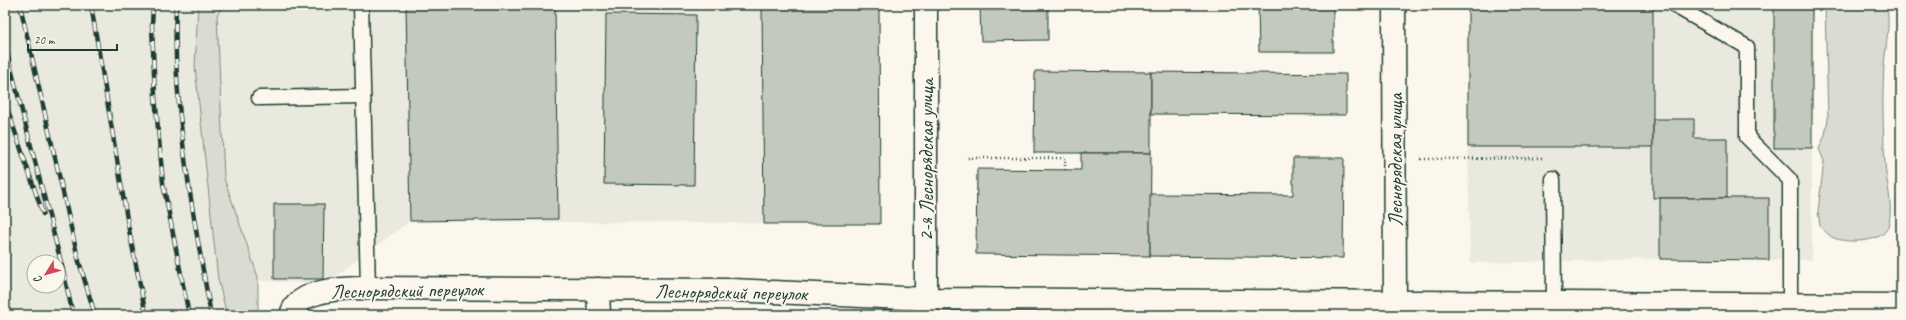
<svg xmlns="http://www.w3.org/2000/svg" width="1906" height="320" font-family="Caveat,sans-serif">
  <rect width="100%" height="100%" fill="#fbf7ec"/>
  <filter id="ink" filterUnits="userSpaceOnUse"><feTurbulence type="fractalNoise" baseFrequency=".025" numOctaves="2"/><feDisplacementMap in="SourceGraphic" scale="8" xChannelSelector="R" yChannelSelector="G"/><feConvolveMatrix kernelMatrix="1 2 1 2 8 2 1 2 1" color-interpolation-filters="sRGB"/></filter>
  <g filter="url(#ink)">
    <g fill="#eae9de" fill-rule="evenodd">
      <path d="M5 5H879L880 224 410 221 325 284 219 279 229 315H5ZM34 262H58V286H34Z"/>
      <path d="M1468 5H1812V260L1660 259 1470 263 1468 147Z"/>
    </g>
    <g fill="#dbdcd1" stroke="#7d8c82">
      <path d="M198 5H224L217 15 224 178 258 277V315H227L218 279 195 67Z"/>
      <path d="M1825 5H1887C1890 26 1886 45 1884 65 1882 97 1883 131 1885 163 1886 183 1895 209 1887 229 1880 243 1846 243 1834 238 1829 236 1824 230 1820 226L1818 211 1824 161 1819 149 1825 135 1828 119Z"/>
    </g>
    <g fill="#c4c9be" stroke="#1f3d34">
      <path d="M406 5H555L558 219 410 221Z"/>
      <path d="M762 5H879L880 224H764Z"/>
      <path d="M980 5H1048V40L981 41Z"/>
      <path d="M1258 5H1333V52H1259Z"/>
      <rect x="1468" y="5" width="185" height="142"/>
      <rect x="1774" y="5" width="38" height="143"/>
      <path d="M606 14 696 15 694 185 604 184Z"/>
      <path d="M1035 71 1151 72V153H1034Z"/>
      <path d="M1151 72 1346 74V115L1151 114Z"/>
      <path d="M1653 119H1694V138H1727V198H1653Z"/>
      <path d="M1081 153H1151L1150 256 976 254 977 169 1081 170Z"/>
      <path d="M1293 158H1344L1343 258 1150 256V194L1293 195Z"/>
      <path d="M1660 198H1769V260L1660 259Z"/>
      <path d="M274 204H324L323 279H274Z"/>
    </g>
    <g fill="none" stroke-linecap="round" stroke-linejoin="round">
      <g stroke="#1f3d34" stroke-width="17">
        <g id="lane">
          <path d="M361 5 368 288"/>
          <path d="M1677 7 1747 47V137L1790 180V304"/>
          <path d="M259 98 363 96"/>
          <path d="M1553 179 1554 303"/>
        </g>
      </g>
      <g stroke="#1f3d34" stroke-width="25">
        <g id="street">
          <path d="M1394 5 1395 315"/>
          <path d="M598 289 599 315"/>
          <path d="M291 315C298 288 346 288 368 288L732 290 926 299 1901 305"/>
          <path d="M926 315V5"/>
        </g>
      </g>
      <g stroke="#1f3d34" stroke-width="2.5" stroke-dasharray="1 3" stroke-linecap="butt">
        <path d="M968 158H1065V170"/>
        <path d="M1421 159 1542 158"/>
      </g>
      <use href="#lane" stroke="#fbf7ec" stroke-width="14"/>
      <use href="#street" stroke="#fbf7ec" stroke-width="22"/>
      <g stroke="#1f3d34" stroke-width="4.5">
        <g id="rail">
          <path d="M20 5 78 258 95 315"/>
          <path d="M91 5 128 225 146 315"/>
          <path d="M153 5 152 26 155 96 163 183 189 315"/>
          <path d="M176 5C172 109 193 213 211 315"/>
          <path d="M5 45 63 270 73 315"/>
          <path d="M5 102 43 214"/>
        </g>
      </g>
      <use href="#rail" stroke="#fbf7ec" stroke-width="3" stroke-dasharray="9" stroke-linecap="butt"/>
    </g>
  </g>
  <g text-anchor="middle" stroke-width="4" stroke-linejoin="round" paint-order="stroke">
    <g font-size="20" fill="#1f3d34" stroke="#fbf7ec">
      <text transform="translate(926 160) rotate(-90)" y="7">2-я Леснорядская улица</text>
      <text transform="translate(1395 160) rotate(-90)" y="7">Леснорядская улица</text>
      <text transform="translate(407 290) rotate(-1)" y="7">Леснорядский переулок</text>
      <text transform="translate(731 292) rotate(1)" y="7">Леснорядский переулок</text>
    </g>
  </g>
  <rect width="1906" height="320" fill="none" stroke="#fbf7ec" stroke-width="20"/>
  <rect x="10" y="10" width="1886" height="300" fill="none" stroke="#1f3d34" stroke-width="1.5" filter="url(#ink)"/>
  <g transform="translate(46 274) rotate(233)"><circle r="19" fill="#fbf7ec" stroke="#a3ada2"/>
  <path d="M0-3L7 15L0 10L-7 15Z" fill="#d1495b"/>
  <text y="-6" font-size="11" font-weight="bold" text-anchor="middle" fill="#1f3d34">С</text>
  </g>
  <path d="M28 44v6h89v-6" fill="none" stroke="#1f3d34" stroke-width="2"/>
  <text x="34" y="44" font-size="12" fill="#1f3d34" stroke="#fbf7ec" stroke-width="3" paint-order="stroke">20 m</text>
</svg>
